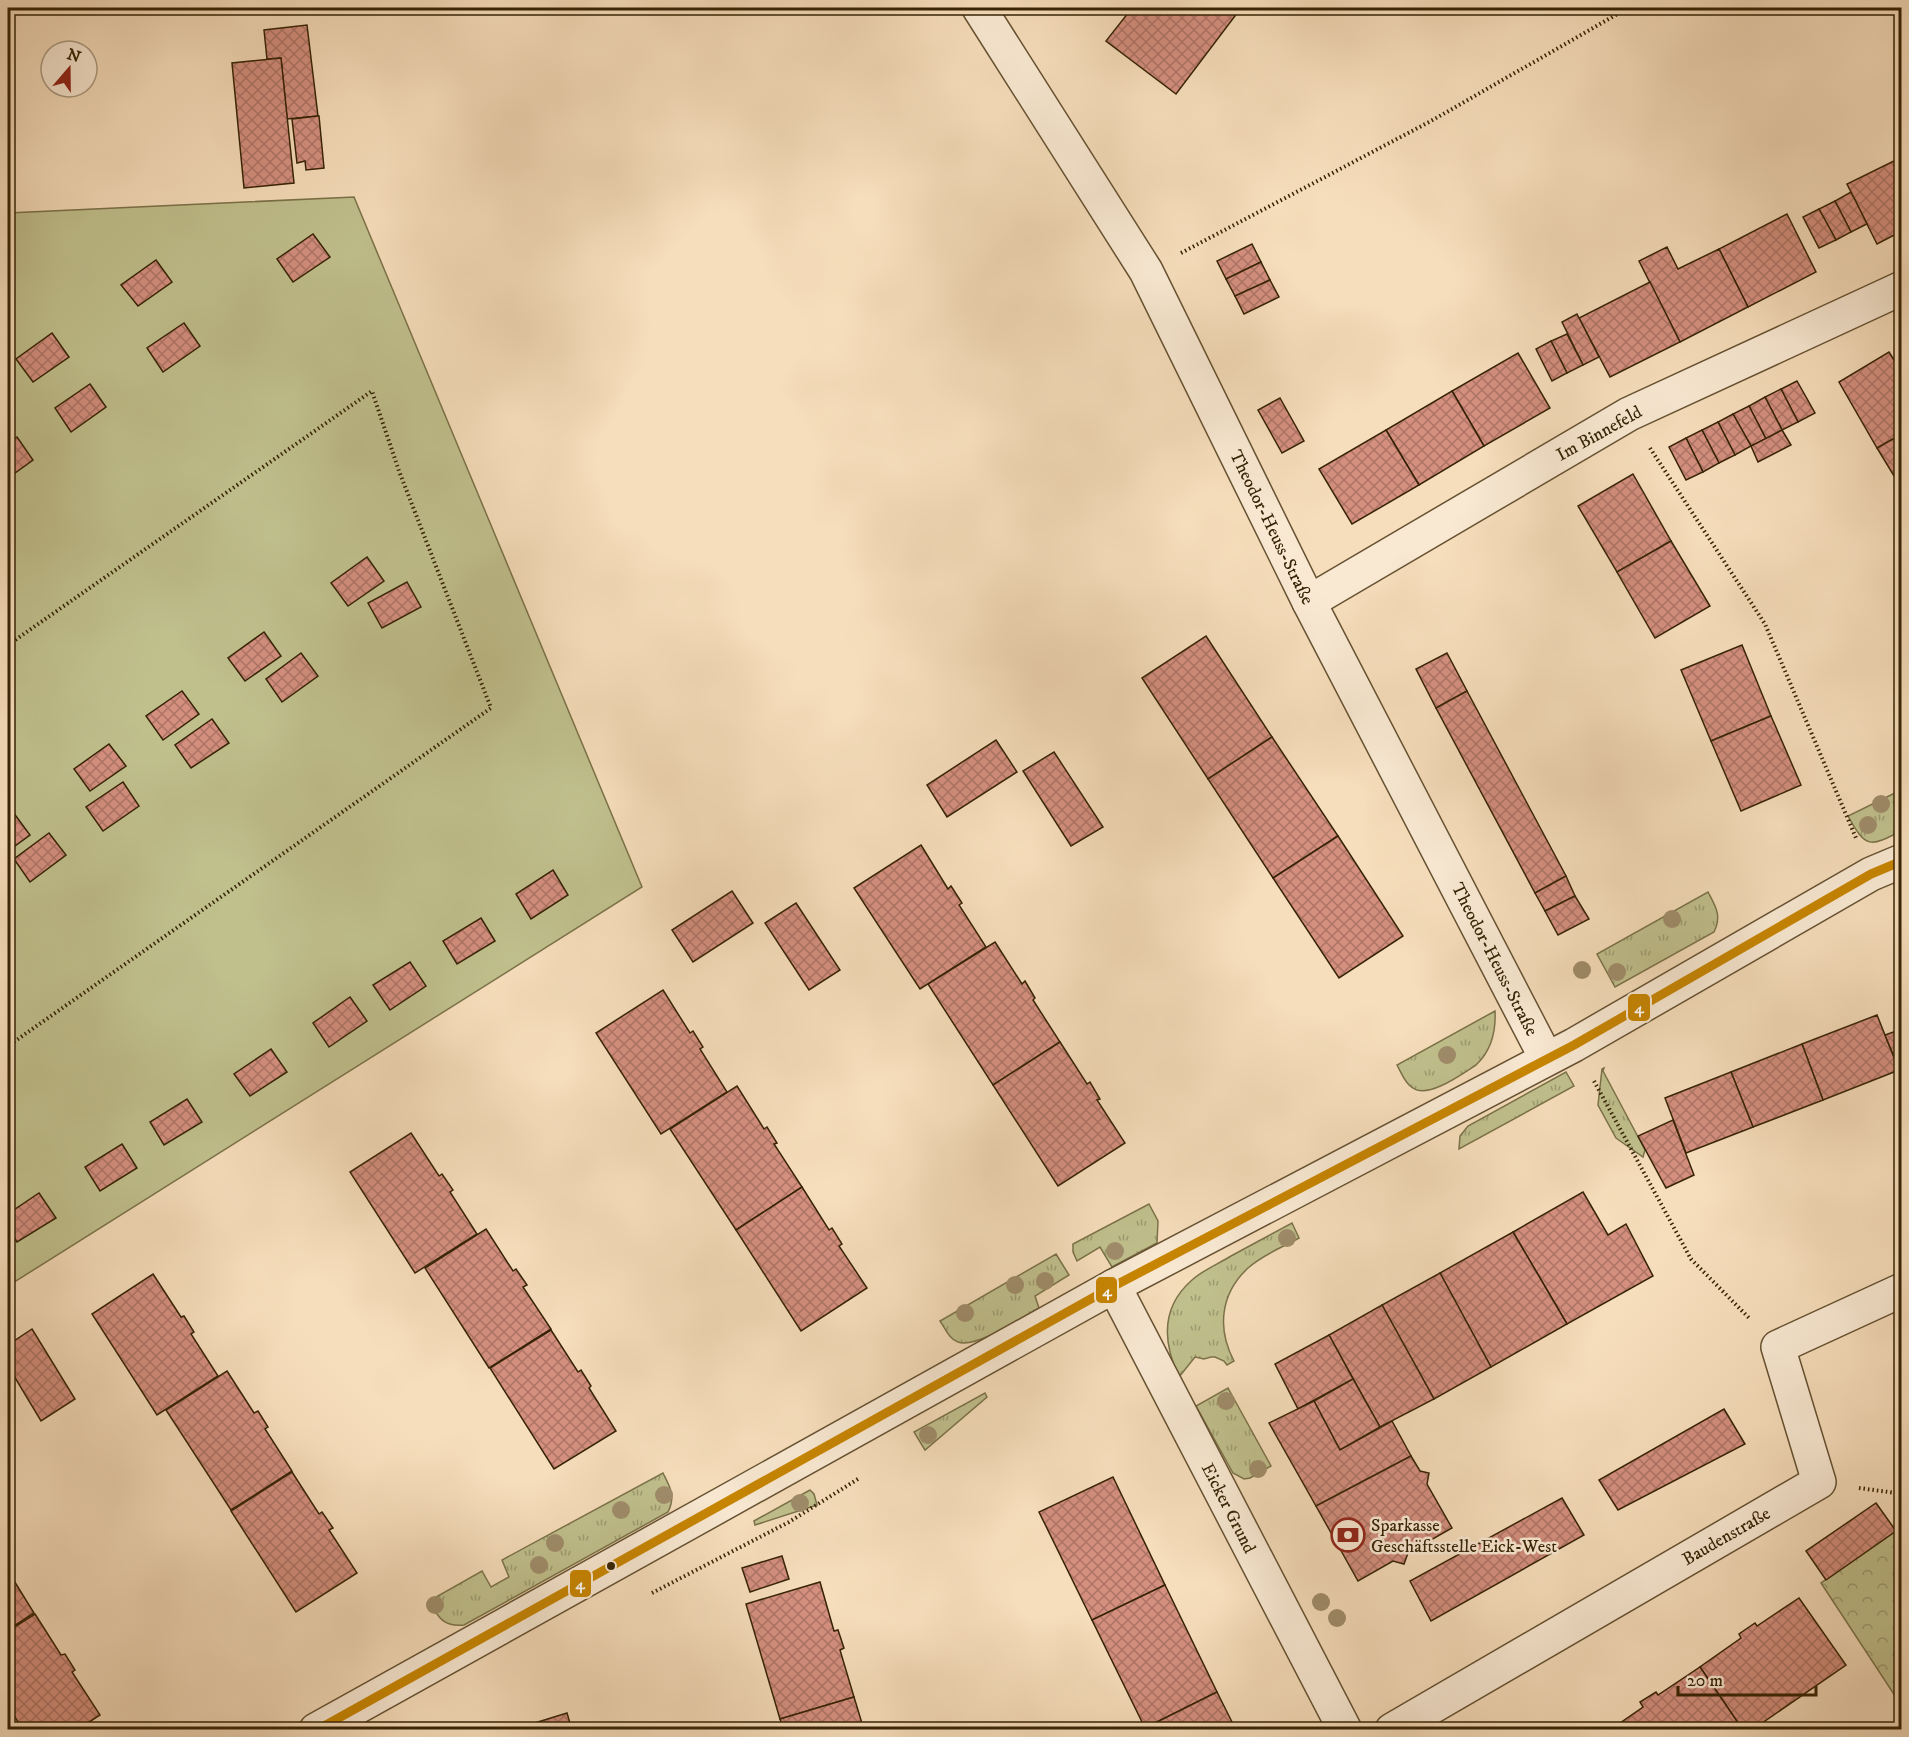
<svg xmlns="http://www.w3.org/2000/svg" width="1909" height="1737" font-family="'IM FELL DW Pica',serif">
  <defs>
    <pattern id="grass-tufts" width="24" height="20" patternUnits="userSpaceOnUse" patternTransform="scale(1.5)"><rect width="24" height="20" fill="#c0c08d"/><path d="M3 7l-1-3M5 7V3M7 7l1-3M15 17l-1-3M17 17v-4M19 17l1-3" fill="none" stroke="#9d9c71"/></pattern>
    <pattern id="park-crowns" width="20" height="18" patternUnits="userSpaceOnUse" patternTransform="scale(1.5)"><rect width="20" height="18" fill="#c0c08d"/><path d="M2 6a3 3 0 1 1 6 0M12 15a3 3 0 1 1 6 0" fill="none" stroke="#9d9c71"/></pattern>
    <pattern id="building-cross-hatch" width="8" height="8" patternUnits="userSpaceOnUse" patternTransform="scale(1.5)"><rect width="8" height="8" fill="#d48f7f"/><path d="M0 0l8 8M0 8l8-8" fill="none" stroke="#ad7466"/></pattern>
  </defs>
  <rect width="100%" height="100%" fill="#f6ddbb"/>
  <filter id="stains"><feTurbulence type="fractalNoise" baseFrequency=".00333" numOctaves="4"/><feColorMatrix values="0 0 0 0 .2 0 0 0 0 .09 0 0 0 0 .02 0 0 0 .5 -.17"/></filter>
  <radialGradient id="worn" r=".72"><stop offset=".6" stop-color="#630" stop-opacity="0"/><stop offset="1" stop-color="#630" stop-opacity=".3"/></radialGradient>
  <g fill="url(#grass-tufts)" stroke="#7b7249" stroke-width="1.5">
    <path d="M1901 790V831C1870 847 1866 849 1848 816Z"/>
    <path d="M1708 892C1716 907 1722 916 1714 932L1615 987 1597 954Z"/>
    <path d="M1495 1011C1496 1031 1491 1051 1476 1065 1462 1074 1428 1099 1413 1088 1405 1084 1401 1072 1397 1065Z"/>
    <path d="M1604 1068 1603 1071 1645 1150 1643 1157 1616 1138 1598 1105 1602 1069Z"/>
    <path d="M1566 1072 1574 1086 1459 1149 1460 1136 1468 1126Z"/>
    <path d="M1149 1204 1158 1221 1157 1243 1112 1267 1100 1247 1077 1261 1073 1252V1244Z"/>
    <path d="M1292 1223 1299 1238C1283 1247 1262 1255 1248 1268 1220 1294 1217 1329 1234 1361L1227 1365 1224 1361 1215 1357H1211L1204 1359 1195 1357 1179 1377C1163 1343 1160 1308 1192 1280 1203 1270 1218 1264 1231 1256 1251 1245 1272 1234 1292 1223Z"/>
    <path d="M1056 1254 1069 1275 1035 1296 1039 1308C1022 1317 976 1349 958 1342 949 1339 945 1328 940 1321Z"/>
    <path d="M1228 1388 1271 1466 1250 1478 1244 1479 1233 1473 1196 1406Z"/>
    <path d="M985 1393 987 1397 925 1450 914 1432Z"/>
    <path d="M663 1473C670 1487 676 1496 668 1512L464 1625C443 1627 438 1617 429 1601L482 1571 491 1587 509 1577 502 1560Z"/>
    <path d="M810 1490 814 1494 817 1505 755 1525 754 1521Z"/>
  </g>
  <path fill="url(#park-crowns)" stroke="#7b7249" stroke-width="1.5" d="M1901 1527V1705L1821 1583Z"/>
  <path fill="#c0c08d" stroke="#7b7249" stroke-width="1.5" d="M354 197 642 887 8 1286V213Z"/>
  <g fill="url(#building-cross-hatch)" stroke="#362305" stroke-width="1.5">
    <path d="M1132 8H1241L1176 94 1106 41Z"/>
    <path d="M307 25 318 116 287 119 281 58 267 59 264 30Z"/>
    <path d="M281 58 294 183 244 188 232 63Z"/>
    <path d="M318 116H319L324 168 306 170 305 161 297 163 292 119Z"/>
    <path d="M1902 157V231L1877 244 1847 184Z"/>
    <path d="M1851 192 1867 224 1851 232 1835 201Z"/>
    <path d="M1835 201 1851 232 1836 240 1819 209Z"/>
    <path d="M1819 209 1836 240 1819 248 1803 217Z"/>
    <path d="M1787 214 1816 272 1748 307 1719 249Z"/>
    <path d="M313 234 330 257 293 282 277 259Z"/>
    <path d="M1252 244 1261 262 1226 279 1217 261Z"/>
    <path d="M1667 247 1678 269 1719 249 1748 307 1680 342 1639 261Z"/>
    <path d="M156 260 172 282 138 306 121 285Z"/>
    <path d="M1261 262 1270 280 1235 296 1226 279Z"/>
    <path d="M1270 280 1279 297 1244 314 1235 296Z"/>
    <path d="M1650 282 1680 342 1610 377 1579 318Z"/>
    <path d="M1577 314 1599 357 1583 365 1562 322Z"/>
    <path d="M184 323 200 346 163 372 147 348Z"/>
    <path d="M52 333 69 357 33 382 16 359Z"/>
    <path d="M1567 334 1583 365 1567 373 1551 341Z"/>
    <path d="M1551 341 1567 373 1552 381 1536 349Z"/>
    <path d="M1889 352 1902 373V434L1877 448 1839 382Z"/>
    <path d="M1518 353 1550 408 1484 446 1452 391Z"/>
    <path d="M1797 381 1815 413 1798 422 1781 389Z"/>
    <path d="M90 384 106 407 71 432 55 408Z"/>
    <path d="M1781 389 1798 422 1782 430 1765 397Z"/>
    <path d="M1452 391 1484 446 1419 485 1386 430Z"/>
    <path d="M1765 397 1782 430 1766 439 1749 406Z"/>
    <path d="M1280 398 1304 441 1282 453 1258 410Z"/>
    <path d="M1749 406 1766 439 1751 446 1733 414Z"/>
    <path d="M1733 414 1751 446 1735 455 1718 422Z"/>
    <path d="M1718 422 1735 455 1719 463 1702 430Z"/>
    <path d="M1386 430 1419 485 1352 524 1319 469Z"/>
    <path d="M1702 430 1719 463 1703 472 1686 438Z"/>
    <path d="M1782 430 1791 445 1758 462 1751 446Z"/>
    <path d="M1902 434V489L1877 448Z"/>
    <path d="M17 437 33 460 8 478V444Z"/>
    <path d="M1686 438 1703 472 1686 480 1669 447Z"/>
    <path d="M1633 474 1671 541 1617 572 1578 506Z"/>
    <path d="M1671 541 1710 606 1655 638 1617 572Z"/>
    <path d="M367 557 384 581 348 606 331 583Z"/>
    <path d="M407 582 421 607 382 628 368 603Z"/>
    <path d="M264 632 281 656 245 681 228 658Z"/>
    <path d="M1206 636 1272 737 1208 779 1142 678Z"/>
    <path d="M1742 645 1771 716 1711 741 1681 670Z"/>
    <path d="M301 653 318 676 282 702 266 679Z"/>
    <path d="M1447 653 1467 691 1436 708 1416 669Z"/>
    <path d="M182 691 199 714 163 740 146 716Z"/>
    <path d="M1467 691 1566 876 1535 893 1436 708Z"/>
    <path d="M1771 716 1801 785 1741 811 1711 741Z"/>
    <path d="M212 719 229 743 191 768 175 745Z"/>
    <path d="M1272 737 1338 836 1273 878 1208 779Z"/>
    <path d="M996 740 1017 772 947 817 927 785Z"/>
    <path d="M109 744 126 766 90 791 74 769Z"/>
    <path d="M1054 752 1103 827 1071 846 1023 771Z"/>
    <path d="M123 782 139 806 103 831 86 807Z"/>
    <path d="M13 812 30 835 8 851V816Z"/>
    <path d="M49 833 66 855 30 882 14 859Z"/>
    <path d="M1338 836 1403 936 1339 978 1273 878Z"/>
    <path d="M921 845 948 889 951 886 962 903 959 905 986 947 920 989 854 888Z"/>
    <path d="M553 870 568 895 531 919 516 894Z"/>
    <path d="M1566 876 1575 896 1545 911 1535 893Z"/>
    <path d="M732 891 753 923 693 962 672 930Z"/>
    <path d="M1575 896 1589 919 1558 935 1545 911Z"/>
    <path d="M796 903 840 970 809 990 765 923Z"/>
    <path d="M481 918 495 941 457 964 443 941Z"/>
    <path d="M995 942 1022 984 1025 981 1035 998 1033 1000 1060 1042 993 1085 928 984Z"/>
    <path d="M410 962 426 986 390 1010 373 985Z"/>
    <path d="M663 990 690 1033 693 1031 703 1047 700 1049 727 1092 661 1134 596 1033Z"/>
    <path d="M350 997 367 1021 329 1047 313 1023Z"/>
    <path d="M1877 1015 1899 1070 1823 1100 1802 1044Z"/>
    <path d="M1902 1029V1076L1885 1035Z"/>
    <path d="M1060 1042 1087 1084 1090 1082 1100 1099 1097 1100 1125 1143 1058 1186 993 1085Z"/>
    <path d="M1802 1044 1823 1100 1753 1127 1731 1072Z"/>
    <path d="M271 1049 287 1072 250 1096 234 1074Z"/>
    <path d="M1731 1072 1753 1127 1686 1153 1665 1098Z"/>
    <path d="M737 1086 764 1129 767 1127 777 1143 774 1144 802 1187 736 1230 670 1129Z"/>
    <path d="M187 1099 202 1122 164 1145 150 1122Z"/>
    <path d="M1673 1120 1694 1175 1666 1188 1638 1136Z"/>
    <path d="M411 1133 439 1176 442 1174 453 1190 450 1192 477 1234 415 1273 350 1172Z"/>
    <path d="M122 1144 137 1168 100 1191 85 1167Z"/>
    <path d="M802 1187 829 1230 832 1228 842 1244 839 1246 867 1288 801 1331 736 1230Z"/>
    <path d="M1583 1192 1608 1235 1626 1224 1653 1276 1567 1324 1513 1232Z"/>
    <path d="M39 1193 56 1218 17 1242 8 1228V1214Z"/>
    <path d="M486 1229 513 1271 516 1269 527 1285 523 1287 551 1329 489 1368 425 1268Z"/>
    <path d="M1513 1232 1567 1324 1491 1367 1440 1273Z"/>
    <path d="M1440 1273 1491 1367 1434 1399 1382 1305Z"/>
    <path d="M153 1274 181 1317 184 1316 194 1332 191 1334 218 1376 157 1415 92 1314Z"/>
    <path d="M1382 1305 1434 1399 1380 1427 1329 1335Z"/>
    <path d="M32 1329 75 1399 41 1421 8 1366V1345Z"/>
    <path d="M551 1330 578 1372 581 1370 591 1386 589 1388 616 1431 554 1469 490 1368Z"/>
    <path d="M1329 1335 1353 1379 1298 1409 1275 1364Z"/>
    <path d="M227 1371 254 1413 258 1411 268 1427 265 1429 292 1471 231 1510 166 1410Z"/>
    <path d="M1353 1379 1380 1427 1340 1450 1314 1401Z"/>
    <path d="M1314 1401 1340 1450 1392 1421 1411 1456 1316 1506 1269 1423Z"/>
    <path d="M1724 1409 1745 1444 1618 1510 1599 1480Z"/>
    <path d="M1411 1456 1420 1471 1429 1473 1427 1484 1452 1528 1408 1553 1404 1564 1393 1561 1358 1581 1316 1506Z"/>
    <path d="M292 1472 319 1514 322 1512 333 1528 329 1530 357 1573 296 1612 231 1511Z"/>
    <path d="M1113 1477 1165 1585 1092 1620 1039 1512Z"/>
    <path d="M1562 1498 1584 1535 1431 1621 1410 1581Z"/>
    <path d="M1876 1503 1896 1531 1826 1580 1806 1551Z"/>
    <path d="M782 1556 789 1579 750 1592 742 1568Z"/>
    <path d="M8 1571 34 1613 8 1630Z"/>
    <path d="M820 1582 834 1631 838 1630 844 1648 840 1650 854 1697 780 1719 746 1604Z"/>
    <path d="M1165 1585 1217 1692 1145 1728 1092 1620Z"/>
    <path d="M1799 1598 1846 1665 1752 1730H1743L1700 1667 1741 1638 1739 1634 1755 1623 1757 1626Z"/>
    <path d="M35 1614 61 1655 65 1654 75 1670 72 1672 100 1715 77 1730H23L8 1706V1631Z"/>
    <path d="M1700 1667 1743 1730H1610L1643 1707 1640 1702 1656 1692 1658 1695Z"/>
    <path d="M1217 1692 1236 1730H1145V1728Z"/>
    <path d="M854 1697 864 1730H784L780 1719Z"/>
    <path d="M567 1713 572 1730H512Z"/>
  </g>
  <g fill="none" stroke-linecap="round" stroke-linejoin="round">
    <g stroke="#665232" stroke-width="36">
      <g id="minor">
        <path d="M979 8 1146 271 1309 602 1546 1058"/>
        <path d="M1309 602 1629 414 1902 288"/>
        <path d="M1114 1286 1345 1730"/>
        <path d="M316 1730 1114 1286 1574 1045 1871 874 1902 861"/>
        <path d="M1392 1730 1819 1482 1778 1347 1902 1290"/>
      </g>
    </g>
    <g stroke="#362305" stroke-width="4" stroke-dasharray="1.5 3" stroke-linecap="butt">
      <path d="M1181 253 1431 121 1628 8"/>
      <path d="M1650 448 1765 624 1856 838"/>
      <path d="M8 645 372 391 399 471 491 708 8 1046"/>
      <path d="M1594 1081 1691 1259 1750 1319"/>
      <path d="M1859 1488 1896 1493 1902 1496"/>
      <path d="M652 1593 789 1522 858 1479"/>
    </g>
    <use href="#minor" stroke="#f9e9d3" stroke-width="33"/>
    <g stroke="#f9e9d3" stroke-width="14">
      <path id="bus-1" d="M317 1730 1114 1286 1574 1045 1871 874 1902 861"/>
    </g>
    <use href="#bus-1" stroke="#c78501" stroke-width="9"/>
  </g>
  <g fill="#9f8c6a">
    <circle cx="1881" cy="804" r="9"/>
    <circle cx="1868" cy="825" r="9"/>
    <circle cx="1672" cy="919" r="9"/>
    <circle cx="1582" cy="970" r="9"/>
    <circle cx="1617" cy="972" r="9"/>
    <circle cx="1447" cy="1055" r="9"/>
    <circle cx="1287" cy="1238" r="9"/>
    <circle cx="1115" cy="1251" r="9"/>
    <circle cx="1045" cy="1281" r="9"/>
    <circle cx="1015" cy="1285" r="9"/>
    <circle cx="965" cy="1313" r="9"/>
    <circle cx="1226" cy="1401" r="9"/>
    <circle cx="928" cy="1435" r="9"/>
    <circle cx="1258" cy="1469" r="9"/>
    <circle cx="664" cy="1495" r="9"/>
    <circle cx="800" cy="1503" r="9"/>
    <circle cx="621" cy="1510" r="9"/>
    <circle cx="555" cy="1543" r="9"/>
    <circle cx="539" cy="1565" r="9"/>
    <circle cx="1321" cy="1602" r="9"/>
    <circle cx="435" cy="1605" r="9"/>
    <circle cx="1337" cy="1618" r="9"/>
  </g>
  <defs>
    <g id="bank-ring" transform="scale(1.725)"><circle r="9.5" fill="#f9e9d3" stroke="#8f2418" stroke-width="1.5"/><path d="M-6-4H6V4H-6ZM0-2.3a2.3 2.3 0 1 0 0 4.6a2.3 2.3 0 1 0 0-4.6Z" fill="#8f2418"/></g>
  </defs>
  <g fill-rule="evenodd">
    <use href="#bank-ring" x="1348" y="1535"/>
  </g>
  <circle fill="#362305" stroke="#f9e9d3" stroke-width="2" cx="611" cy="1566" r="5"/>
  <g text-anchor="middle" stroke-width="5" stroke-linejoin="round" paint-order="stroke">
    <g font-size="18" fill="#362305" stroke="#f9e9d3">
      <text transform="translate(1599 433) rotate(-29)" y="6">Im Binnefeld</text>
      <text transform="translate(1272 527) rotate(64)" y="6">Theodor-Heuss-Straße</text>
      <text transform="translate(1495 959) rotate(63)" y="6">Theodor-Heuss-Straße</text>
      <text transform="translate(1229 1508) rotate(63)" y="6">Eicker Grund</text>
      <text transform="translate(1726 1536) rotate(-30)" y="6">Baudenstraße</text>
    </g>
    <g font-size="18" fill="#362305" stroke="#f9e9d3" text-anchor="start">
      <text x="1371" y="1531">Sparkasse<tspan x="1371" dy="21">Geschäftsstelle Eick-West</tspan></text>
    </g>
  </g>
  <g stroke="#f9e9d3" stroke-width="2">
    <rect x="1627" y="993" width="24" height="29" rx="6" fill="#c78501"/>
    <rect x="1095" y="1276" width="23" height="28" rx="6" fill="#c78501"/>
    <rect x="569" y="1569" width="23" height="29" rx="6" fill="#c78501"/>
  </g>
  <g font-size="16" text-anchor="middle" font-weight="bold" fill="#fff">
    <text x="1639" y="1013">4</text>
    <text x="1107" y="1296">4</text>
    <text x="580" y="1589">4</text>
  </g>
  <rect width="1909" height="1737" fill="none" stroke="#f6ddbb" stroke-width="30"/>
  <rect x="9" y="9" width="1891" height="1719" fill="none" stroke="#362305" stroke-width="3"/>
  <rect x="15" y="15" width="1879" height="1707" fill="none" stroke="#362305" stroke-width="1.5"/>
  <g transform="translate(69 69) rotate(20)"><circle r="28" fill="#f9e9d3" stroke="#ab9a81" stroke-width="1.5"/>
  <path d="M0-4.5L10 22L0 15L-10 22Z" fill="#8f2418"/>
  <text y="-9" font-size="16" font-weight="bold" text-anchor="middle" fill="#362305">N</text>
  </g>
  <path d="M1678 1686v9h138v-9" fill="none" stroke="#362305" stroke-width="3"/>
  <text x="1687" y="1686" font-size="18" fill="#362305" stroke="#f9e9d3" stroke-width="4.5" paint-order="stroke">20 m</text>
  <rect width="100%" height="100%" filter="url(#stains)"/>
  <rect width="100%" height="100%" fill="url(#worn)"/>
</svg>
